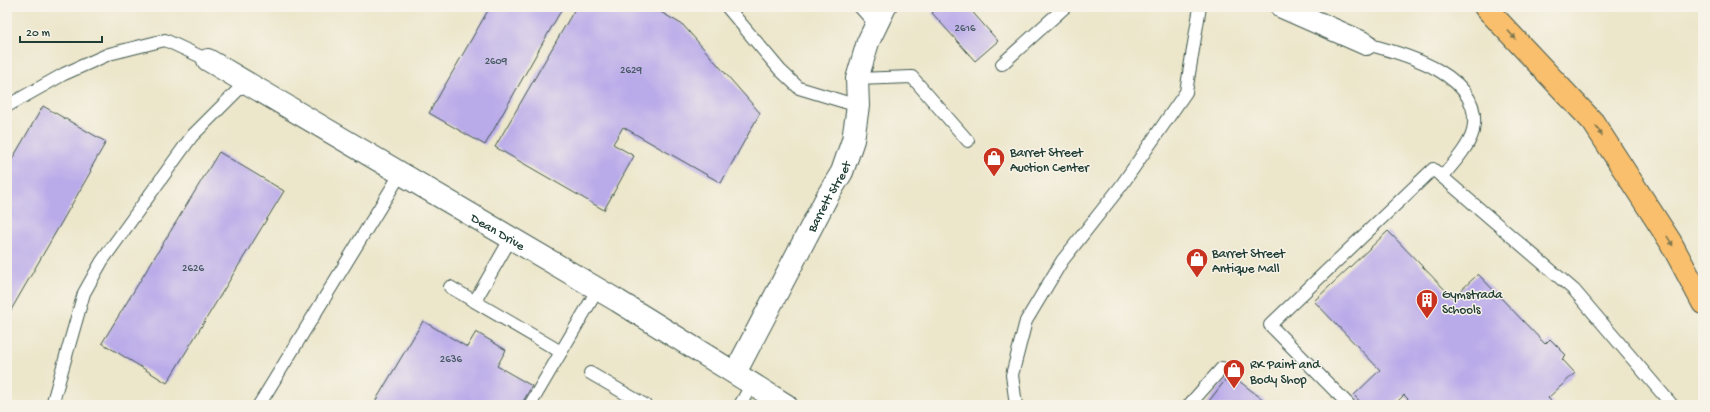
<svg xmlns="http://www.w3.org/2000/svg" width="1710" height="412" font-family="'Gochi Hand',sans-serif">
  <rect width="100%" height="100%" fill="#f7f3e8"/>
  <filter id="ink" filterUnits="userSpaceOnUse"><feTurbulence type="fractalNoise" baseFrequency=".025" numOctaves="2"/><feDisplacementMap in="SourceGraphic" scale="8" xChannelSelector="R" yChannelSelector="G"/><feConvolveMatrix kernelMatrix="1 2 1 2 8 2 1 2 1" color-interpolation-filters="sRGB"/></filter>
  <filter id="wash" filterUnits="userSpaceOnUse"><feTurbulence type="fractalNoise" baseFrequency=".012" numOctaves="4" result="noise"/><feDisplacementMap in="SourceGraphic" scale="16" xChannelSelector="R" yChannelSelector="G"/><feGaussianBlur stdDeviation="0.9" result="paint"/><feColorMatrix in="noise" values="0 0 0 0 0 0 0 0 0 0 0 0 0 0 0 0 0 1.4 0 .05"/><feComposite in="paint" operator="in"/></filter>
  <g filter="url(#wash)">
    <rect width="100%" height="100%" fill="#ece6cb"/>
    <g id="blocks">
      <g fill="#b9aae9">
        <path d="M490 7H563L485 145 429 113Z"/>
        <path d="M576 7H652L683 25 760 113 721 183 623 127 613 144 634 156 604 210 495 147Z"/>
        <path d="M939 7H968L998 41 975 61 932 13Z"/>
        <path d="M43 106 106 142 90 170 91 171 7 317V168Z"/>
        <path d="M219 152 284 191 167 383 102 343Z"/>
        <path d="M1388 231 1453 298 1478 274 1545 344 1550 339 1566 355 1562 359 1575 373 1548 398 1555 405H1414L1404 395 1394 405H1363L1354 395 1380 370 1314 301Z"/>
        <path d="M423 321 467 347 476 332 506 350 497 366 532 386 521 405H373Z"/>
        <path d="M1230 374 1270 405H1206Z"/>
      </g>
    </g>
  </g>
  <g filter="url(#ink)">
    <use href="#blocks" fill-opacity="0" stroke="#3e564b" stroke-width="1"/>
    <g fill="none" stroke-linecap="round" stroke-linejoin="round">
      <g stroke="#3e564b" stroke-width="14">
        <g id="service">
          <path d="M727 7 780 70 799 88 858 106"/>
          <path d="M860 7 876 25"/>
          <path d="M1366 44C1406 54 1485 76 1473 131 1469 147 1452 165 1442 177"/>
          <path d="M1002 64 1065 7"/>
          <path d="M857 79 912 77 968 141"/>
          <path d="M7 106 64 74 109 54 165 40 208 60"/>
          <path d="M450 287 561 352"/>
          <path d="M475 301 511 238"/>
          <path d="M590 373 645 405"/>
          <path d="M52 405 84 293 102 261 192 136 246 82"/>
          <path d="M259 405 401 173"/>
          <path d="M530 405 598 289"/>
          <path d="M740 405 752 384"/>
          <path d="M1016 405 1012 375 1026 321 1062 261 1121 186 1186 92 1200 7"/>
          <path d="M1189 405 1222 368"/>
          <path d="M1349 405 1270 325 1433 169 1574 290 1672 405"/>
        </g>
      </g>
      <g stroke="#3e564b" stroke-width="24">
        <g id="minor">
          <path d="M1282 7 1366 44"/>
          <path id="s1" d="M208 60 618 301 786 405"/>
          <path id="s2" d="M735 373 828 195 842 172 853 140 858 106 857 79 868 42 885 7"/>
        </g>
      </g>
      <g stroke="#3e564b" stroke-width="24">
        <path id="motorway" d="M1485 7 1593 122 1670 241 1703 303"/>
      </g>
      <use href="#service" stroke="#fff" stroke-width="12"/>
      <use href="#minor" stroke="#fff" stroke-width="22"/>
      <use href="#motorway" stroke="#f9bf6d" stroke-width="22"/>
    </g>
    <defs><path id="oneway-solid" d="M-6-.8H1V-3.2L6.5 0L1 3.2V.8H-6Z"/></defs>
    <g fill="#81784e">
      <use href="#oneway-solid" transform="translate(1512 35) rotate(47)"/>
      <use href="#oneway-solid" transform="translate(1599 131) rotate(57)"/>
      <use href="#oneway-solid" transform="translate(1670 241) rotate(59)"/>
    </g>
  </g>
  <defs>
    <g id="shop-pin" transform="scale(1.15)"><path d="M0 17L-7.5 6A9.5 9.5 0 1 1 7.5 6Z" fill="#c8321e" stroke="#f7f3e8"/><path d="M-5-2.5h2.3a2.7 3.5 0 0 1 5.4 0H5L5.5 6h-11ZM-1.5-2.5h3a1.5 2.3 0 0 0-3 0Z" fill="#fff"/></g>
    <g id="building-pin" transform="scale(1.15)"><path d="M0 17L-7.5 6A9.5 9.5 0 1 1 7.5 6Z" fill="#c8321e" stroke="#f7f3e8"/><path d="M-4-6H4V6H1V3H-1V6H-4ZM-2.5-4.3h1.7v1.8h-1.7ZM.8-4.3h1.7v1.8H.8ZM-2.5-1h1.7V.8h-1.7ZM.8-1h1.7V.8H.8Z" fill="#fff"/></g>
  </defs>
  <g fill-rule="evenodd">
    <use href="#shop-pin" x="994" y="158"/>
    <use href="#shop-pin" x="1197" y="259"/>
    <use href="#building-pin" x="1427" y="300"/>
    <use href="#shop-pin" x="1234" y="370"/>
  </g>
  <g text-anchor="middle" stroke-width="3" stroke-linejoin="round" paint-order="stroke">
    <g font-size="11" fill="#465861">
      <text x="965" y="31">2616</text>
      <text x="496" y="64">2609</text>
      <text x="631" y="73">2629</text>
      <text x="193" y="271">2626</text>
      <text x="451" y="362">2636</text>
    </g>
    <g font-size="13" fill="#1f3d34" stroke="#f7f3e8" text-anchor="start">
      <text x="1010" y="156">Barret Street<tspan x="1010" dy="15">Auction Center</tspan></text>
      <text x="1212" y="257">Barret Street<tspan x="1212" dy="15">Antique Mall</tspan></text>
      <text x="1442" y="298">Gymstrada<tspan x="1442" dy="15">Schools</tspan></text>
      <text x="1250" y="368">RK Paint and<tspan x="1250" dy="15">Body Shop</tspan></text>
    </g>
    <g font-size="13" fill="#1f3d34" stroke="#f7f3e8">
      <text dy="5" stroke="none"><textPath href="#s2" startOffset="200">Barrett Street</textPath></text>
      <text dy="5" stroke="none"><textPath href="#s1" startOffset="337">Dean Drive</textPath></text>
    </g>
  </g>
  <rect width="1710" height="412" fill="none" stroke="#f7f3e8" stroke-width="24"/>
  <path d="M20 36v6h82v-6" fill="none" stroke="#1f3d34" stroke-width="2"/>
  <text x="26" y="36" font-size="12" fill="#1f3d34" stroke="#f7f3e8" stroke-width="3" paint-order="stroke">20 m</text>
</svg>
